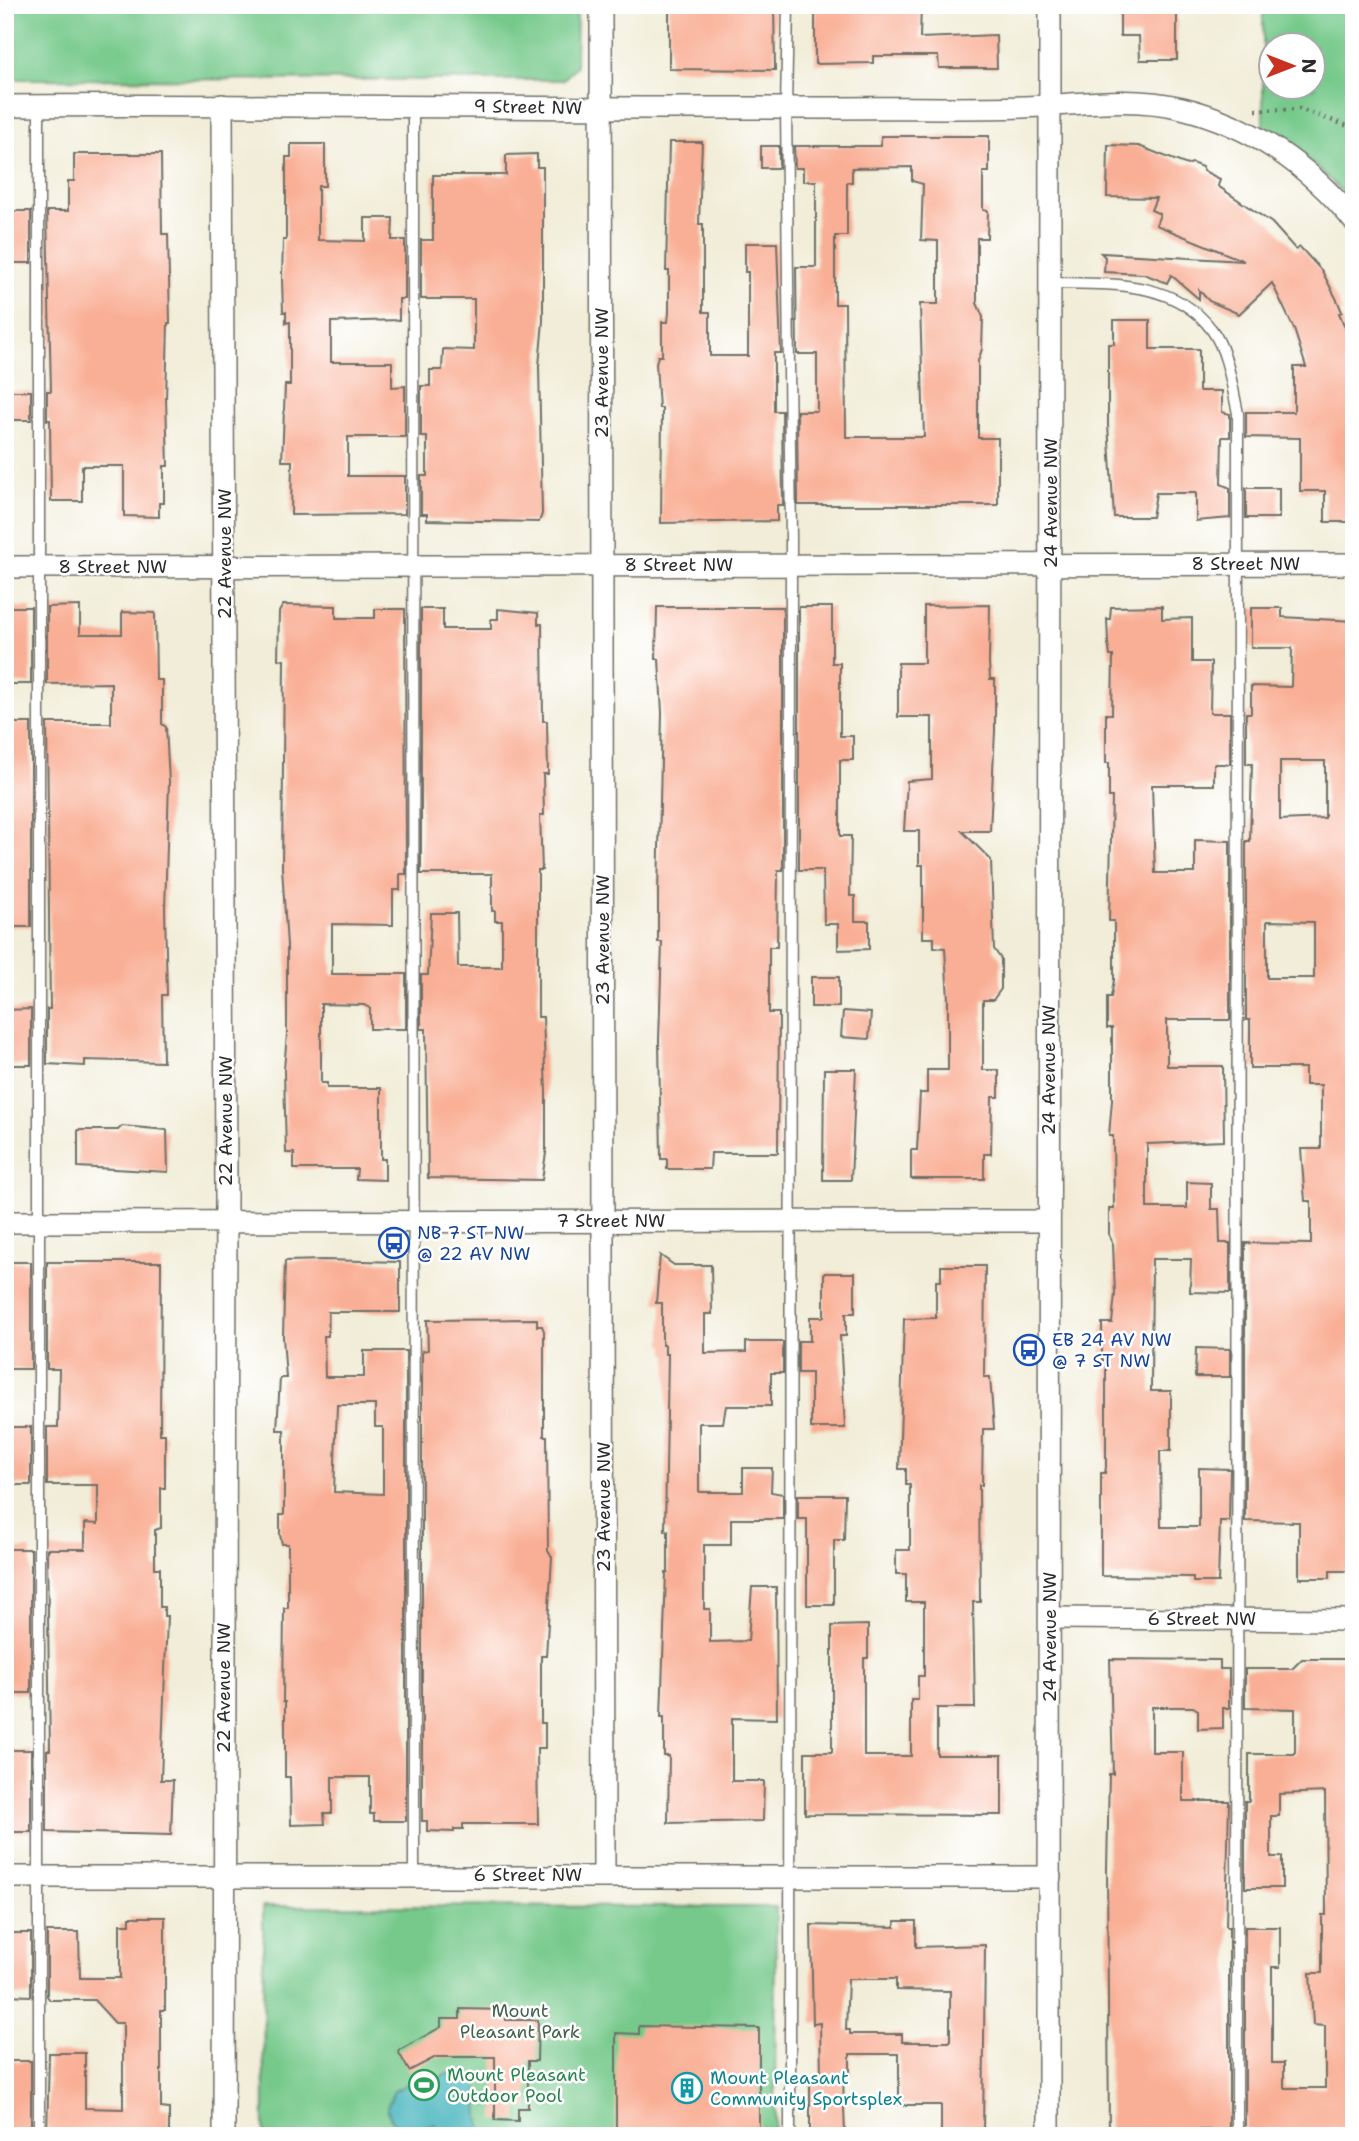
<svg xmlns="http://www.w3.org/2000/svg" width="1359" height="2141" font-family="'Shantell Sans',sans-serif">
  <rect width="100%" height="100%" fill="#fff"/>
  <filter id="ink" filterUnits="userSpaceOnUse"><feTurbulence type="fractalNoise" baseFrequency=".0143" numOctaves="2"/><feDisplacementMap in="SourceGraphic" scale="14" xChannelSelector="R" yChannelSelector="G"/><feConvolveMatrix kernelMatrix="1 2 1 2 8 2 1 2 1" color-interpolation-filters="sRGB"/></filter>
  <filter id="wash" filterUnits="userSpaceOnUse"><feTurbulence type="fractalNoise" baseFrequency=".00686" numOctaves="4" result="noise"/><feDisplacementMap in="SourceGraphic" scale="28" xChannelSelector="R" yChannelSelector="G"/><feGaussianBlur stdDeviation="1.57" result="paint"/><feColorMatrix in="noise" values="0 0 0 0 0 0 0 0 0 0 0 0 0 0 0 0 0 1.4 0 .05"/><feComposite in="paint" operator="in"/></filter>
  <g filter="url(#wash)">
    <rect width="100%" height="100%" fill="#f1edd8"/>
    <g fill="#76c98b" stroke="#507a5b" stroke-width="2" fill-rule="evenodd">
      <path d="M5 5H577L576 66 563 80 5 79Z"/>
      <path d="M1263 5H1354V203L1313 164 1263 128ZM1272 46H1314V88H1272Z"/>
      <path d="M263 1906 776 1907 775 2136H264Z"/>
    </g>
    <path fill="#43b3bc" stroke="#376f74" stroke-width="2" d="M457 2070C496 2075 466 2112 487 2136H436L435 2124 409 2131 392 2122 387 2107 394 2091 410 2083 435 2091 441 2077Z"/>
    <g id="blocks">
      <g fill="#f9af95" fill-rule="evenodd">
        <path d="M669 5H774L775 70 669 69Z"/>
        <path d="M921 5 920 38 996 35 997 68H939L938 56H873V63L815 64V7Z"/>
        <path d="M1120 5H1177V60H1140L1139 36H1120Z"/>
        <path d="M881 136H989V172H983V210L988 211 987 238H977V303L983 317 982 349 978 361V438H998V505H798L797 411H817V354H797L796 267H816V181H803V168H795L794 146H881ZM912 167V181L923 184 921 240 938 241V304H920L924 437H846L845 304H835V236H847V182H852V168Z"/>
        <path d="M669 142H702L699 224H703V312H710V356H748V272H745V243H777L781 353H774V411H782L783 505H777V521L661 523 662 408H659L656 363 658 356H662V322H668L669 312V271H666Z"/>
        <path d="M291 144H325V186H318V240L365 241V218H393L392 240H405V299H399V320L331 322V362H392V387L405 386V437H348V476H405V514L291 515 292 461H282L285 385H290V322L286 323V312H283L282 279 283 240H286V157H291Z"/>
        <path d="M1108 145 1139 146 1187 165 1192 163 1202 167 1204 171 1220 179 1218 186 1272 223 1296 250 1300 247 1322 271 1338 302 1342 312 1339 313 1354 348V522H1325V491H1300V438L1246 437V412H1294V367H1306L1294 329 1272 283 1239 314 1209 301 1199 290V299L1171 275 1167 283 1144 274 1104 272 1105 257 1101 253 1244 261 1156 225 1160 214 1151 210 1156 198 1107 197Z"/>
        <rect x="761" y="146" width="18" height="22"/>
        <path d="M74 154H161L162 234H168L170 323H168L166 399 168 466H164V503H159V517L124 516V466H82V501H51L50 420H47V391H51L47 211H68V181H74Z"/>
        <path d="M537 154V167H543V321L539 366 542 514 539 522 427 520V514H421V476H427V437H421V386H430V370H442L443 349 474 350V299H421V240H433V175H506V155Z"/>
        <rect x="5" y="211" width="26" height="52"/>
        <path d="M1114 320H1150V349H1199V391H1222V412L1230 414V437H1222L1221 484 1230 488V518L1196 521V493H1156L1152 517H1114L1108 425V344H1114Z"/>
        <rect x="5" y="391" width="26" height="29"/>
        <rect x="1246" y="488" width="33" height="30"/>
        <path d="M283 605 336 606V618H375V609H405L406 874H400V890H393V925L332 924V974H406V1029H370V1008L364 1005 321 1004V1083H327V1088H381V1159H385V1180L356 1179 357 1169H294V1153H286L284 1070 287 1034V946L282 867 284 660 278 659 279 612Z"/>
        <path d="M990 605 989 663 990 679H995V731L990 831H962L991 860 994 949 1001 959V989L993 1000H983V1070H999V1097H992L991 1154H984V1179H911V1150H917L920 1093H927V1070H948V1000L945 948 934 947V938H923V865H919V831H904L907 781 932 779V717H898V663H924V606Z"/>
        <path d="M80 606V634H122V612L155 613 156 680H162V724L166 727 169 782 165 909 167 995H162L163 1062 85 1060V1066L47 1064V1009H50L47 723H111V683L47 684V607Z"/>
        <path d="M1162 606V619L1192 618V662H1211L1210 713H1230V764H1214V785H1152L1155 873H1195V840L1230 841V1020H1167V1066H1223L1224 1141 1147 1144V1208H1187V1182L1211 1183V1209H1219L1220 1243H1230V1293L1190 1292 1191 1259H1152L1151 1391H1171V1451H1160L1161 1527H1199V1468L1230 1469 1229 1521H1220L1218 1582H1193V1577L1101 1576V1473H1105L1106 1467V1360H1102V1323H1112L1115 1294 1113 1244 1109 1235V1208H1114L1113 1136H1109L1112 1100V1028H1107V997H1111L1114 980V921H1109L1112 797H1109V763H1106V714H1112L1113 656H1110L1108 643 1107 619H1110L1111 607Z"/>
        <rect x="5" y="607" width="26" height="77"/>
        <path d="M657 607H783V870H778L777 947H769V1013H779L778 1153H711L710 1169H667V1159H661L659 1041 662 942H658V895L662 713 659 659H656Z"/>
        <path d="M799 607H832V663H840V736H853V760H840V836H851L850 896H855V921H869V949L838 950V924H824L823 870H799Z"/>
        <path d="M1251 608H1282V617L1354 621V1571H1330V1578H1299V1522L1245 1521V1243L1311 1244V1201H1305L1301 1149H1321V1085H1305V1068H1250V1020H1246V841H1250L1252 764H1246V713H1251V686L1291 687 1292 648H1251ZM1280 761H1325V818L1280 820ZM1267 921 1314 922V978H1267Z"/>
        <path d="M421 609H443V629H491V619H498V609L538 613V624H542L543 721H547L548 774H543L544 815H540L542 870H538V1017H543L546 1092V1153L542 1180 428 1178 426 1029H421V975H428L431 913H457L458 967H502V921H495V911H492V874H421Z"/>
        <rect x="5" y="723" width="26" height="204"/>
        <rect x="811" y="977" width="28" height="30"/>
        <path d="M31 1009V1065H5V1010Z"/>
        <path d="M843 1011 871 1013 869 1039 841 1037Z"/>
        <path d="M824 1069H856L851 1180H823Z"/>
        <path d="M122 1126 167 1130 168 1172 78 1167V1130H118Z"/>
        <path d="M660 1255 674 1265H711L712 1314H705V1353L746 1352V1342H783V1373H771V1406H726L723 1423H699V1492H743V1468H772L771 1492 783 1494V1519H731V1545H704V1609H710V1642L748 1641 752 1587H776L777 1719 732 1718V1781H764L763 1821 668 1823 669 1756H664V1717H661L666 1573H668V1531H665L668 1354H665V1345H662V1303H656Z"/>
        <path d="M324 1260 400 1262V1312H328V1336H324L325 1377H364V1351H406V1821H374V1814H370V1777H332V1813H324L325 1824 291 1825 290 1777H285V1702H283L284 1608H288V1544H282L280 1535V1515H284V1430H277L280 1378H286L283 1337 285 1261ZM337 1405H375V1427H383V1494L334 1492Z"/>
        <rect x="5" y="1262" width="26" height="107"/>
        <path d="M47 1262H161L160 1434H165V1488H161V1528L155 1530V1568H160V1607H164V1616H167L161 1780H173L171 1835 47 1832V1750H50L47 1549H85V1523L98 1524V1485H47V1427H58L59 1369H47Z"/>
        <path d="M941 1266H985L984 1377H990L994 1429H983L982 1485H979L980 1602H973L975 1708H937V1755H1002V1815L805 1814V1752H832V1626L868 1625V1658H864V1756H911V1700H918V1676H924V1602H906V1574H896V1550H910V1485H906V1469H899L904 1319 936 1318V1281H941Z"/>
        <path d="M824 1273H855V1313H846V1336H840L845 1428H811V1373H798V1341H810V1317H824Z"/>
        <path d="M537 1319V1326H542L544 1331V1436H547L548 1551 552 1557 546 1656H541V1723H545V1748H537L538 1824H463V1829H454V1832L427 1831V1821H422V1351L428 1350 427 1320Z"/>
        <path d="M1196 1348 1230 1349V1377H1195Z"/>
        <rect x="5" y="1427" width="26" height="58"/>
        <path d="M798 1495H845L844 1540H834V1605H807V1519H798Z"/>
        <rect x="5" y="1549" width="26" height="144"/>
        <path d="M1110 1659 1220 1660V1669H1229V1708H1223V1728L1198 1729V1710L1193 1707H1152V1752H1183V1801H1229L1226 1927H1229V2130H1170V2136H1109L1107 1869 1109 1774H1113Z"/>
        <path d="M1302 1659H1354V2136H1249V2130H1245V1927H1280V1967H1272V2063H1284V2088H1325V2026L1313 2025 1310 1973H1322V1915H1326L1325 1792 1279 1794V1816H1271V1857H1282V1888H1245V1801H1249V1754H1295V1709L1245 1708V1669H1292Z"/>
        <rect x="5" y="1750" width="26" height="82"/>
        <path d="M130 1917H165V2010H161V2108L169 2109V2136H47L49 2053H85V2108L123 2109V2023H115L94 2000H50L47 1996V1932H79L80 1978H120V1924H130Z"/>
        <path d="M895 1921H916V1947L985 1945 983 2136H941V2105H899V2054H850V2075H843L845 2136H810V2079H821L820 2023 813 2024 811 1925 895 1927ZM848 1979H896V1990L950 1991V2042H902V2034H850V2030H846Z"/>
        <path d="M5 1933H31V1996L5 1995Z"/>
        <path d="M460 2009 506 2010V2020H538L537 2061H528V2108H518V2121L495 2120V2057H436L409 2071 398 2051 441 2027V2019H460Z"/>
        <path d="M639 2026 759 2028V2136H616V2033L639 2034Z"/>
        <rect x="5" y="2061" width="26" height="75"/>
      </g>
    </g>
  </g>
  <g filter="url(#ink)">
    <use href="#blocks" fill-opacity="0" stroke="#706f68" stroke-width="2"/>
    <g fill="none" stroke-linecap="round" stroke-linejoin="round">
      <g stroke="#706f68" stroke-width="13">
        <g id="lane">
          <path d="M788 5 786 108 791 539 790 2136"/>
          <path d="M39 105V2136"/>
          <path d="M413 105 414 1876"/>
          <path d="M1051 283C1107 284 1174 279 1212 330 1228 352 1232 387 1238 413L1237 2136"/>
        </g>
      </g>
      <g stroke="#706f68" stroke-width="24">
        <g id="street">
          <path d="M601 5 604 1875"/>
          <path d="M222 105 226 1190 224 2136"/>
          <path d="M5 106C279 104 554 109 828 108 893 107 958 109 1023 107 1077 105 1129 95 1182 108 1251 125 1310 166 1354 221"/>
          <path d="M5 567 1354 564"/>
          <path d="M5 1222 1049 1221"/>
          <path d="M1050 1618 1354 1620"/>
          <path d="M5 1877H1050"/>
          <path d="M1049 2136 1050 5"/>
        </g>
      </g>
      <path stroke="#706f68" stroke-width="4.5" stroke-dasharray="2 5" stroke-linecap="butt" d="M1256 110 1299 109 1354 128"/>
      <use href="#lane" stroke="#fff" stroke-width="10"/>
      <use href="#street" stroke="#fff" stroke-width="21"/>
    </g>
  </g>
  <defs>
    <g id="bus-ring" transform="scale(1.575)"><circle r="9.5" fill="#fff" stroke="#1a4fb4" stroke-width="1.5"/><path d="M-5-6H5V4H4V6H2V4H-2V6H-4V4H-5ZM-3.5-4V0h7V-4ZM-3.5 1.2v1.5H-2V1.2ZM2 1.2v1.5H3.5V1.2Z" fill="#1a4fb4"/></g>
    <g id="stadium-ring" transform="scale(1.575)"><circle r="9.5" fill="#fff" stroke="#2e9e5b" stroke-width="1.5"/><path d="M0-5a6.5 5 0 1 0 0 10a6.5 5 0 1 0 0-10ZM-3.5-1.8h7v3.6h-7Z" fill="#2e9e5b"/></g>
    <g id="building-ring" transform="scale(1.575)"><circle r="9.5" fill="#fff" stroke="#0f9aa8" stroke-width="1.5"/><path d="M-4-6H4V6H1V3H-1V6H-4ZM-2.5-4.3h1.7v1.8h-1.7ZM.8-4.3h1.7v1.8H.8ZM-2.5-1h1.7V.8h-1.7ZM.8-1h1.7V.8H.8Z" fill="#0f9aa8"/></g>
  </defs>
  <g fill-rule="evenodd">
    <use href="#bus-ring" x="394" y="1243"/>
    <use href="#bus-ring" x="1029" y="1350"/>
    <use href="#stadium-ring" x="424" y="2085"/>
    <use href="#building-ring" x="687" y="2088"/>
  </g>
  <g text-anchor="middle" stroke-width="5" stroke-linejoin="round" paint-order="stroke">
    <g font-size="18" fill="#2b2b2b" stroke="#fff">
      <text transform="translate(528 107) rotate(1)" y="6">9 Street NW</text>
      <text transform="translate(602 373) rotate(-90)" y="6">23 Avenue NW</text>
      <text transform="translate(1051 503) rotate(-90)" y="6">24 Avenue NW</text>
      <text transform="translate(225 554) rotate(-90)" y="6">22 Avenue NW</text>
      <text x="1246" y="570">8 Street NW</text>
      <text x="679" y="571">8 Street NW</text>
      <text x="113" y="573">8 Street NW</text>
      <text transform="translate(603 940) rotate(-90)" y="6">23 Avenue NW</text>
      <text transform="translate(1049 1070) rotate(-90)" y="6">24 Avenue NW</text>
      <text transform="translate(226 1121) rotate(-90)" y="6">22 Avenue NW</text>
      <text x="611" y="1227">7 Street NW</text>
      <text transform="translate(604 1507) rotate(-90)" y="6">23 Avenue NW</text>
      <text x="1202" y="1625">6 Street NW</text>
      <text transform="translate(1050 1637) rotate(-90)" y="6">24 Avenue NW</text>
      <text transform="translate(224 1688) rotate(-90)" y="6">22 Avenue NW</text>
      <text x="528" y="1881">6 Street NW</text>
    </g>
    <g font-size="18" fill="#164399" stroke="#fff" text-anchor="start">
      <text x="417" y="1239">NB 7 ST NW<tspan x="417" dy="21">@ 22 AV NW</tspan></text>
      <text x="1052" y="1346">EB 24 AV NW<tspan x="1052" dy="21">@ 7 ST NW</tspan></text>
    </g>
    <g font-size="18" fill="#45624d" stroke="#fff">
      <text x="520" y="2017">Mount<tspan x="520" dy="21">Pleasant Park</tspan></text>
    </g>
    <g font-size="18" fill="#27864d" stroke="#fff" text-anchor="start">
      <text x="447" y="2081">Mount Pleasant<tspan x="447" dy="21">Outdoor Pool</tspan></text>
    </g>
    <g font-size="18" fill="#0d838f" stroke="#fff" text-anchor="start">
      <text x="710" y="2084">Mount Pleasant<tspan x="710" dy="21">Community Sportsplex</tspan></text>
    </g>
  </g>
  <rect width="1359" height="2141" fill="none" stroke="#fff" stroke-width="28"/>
  <g transform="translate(1292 66) rotate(90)"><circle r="33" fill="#ffffff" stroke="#aaaaaa" stroke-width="2"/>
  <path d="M0-5L12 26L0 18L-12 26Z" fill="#c8321e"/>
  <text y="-10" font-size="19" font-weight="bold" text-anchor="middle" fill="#2b2b2b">N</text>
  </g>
</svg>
